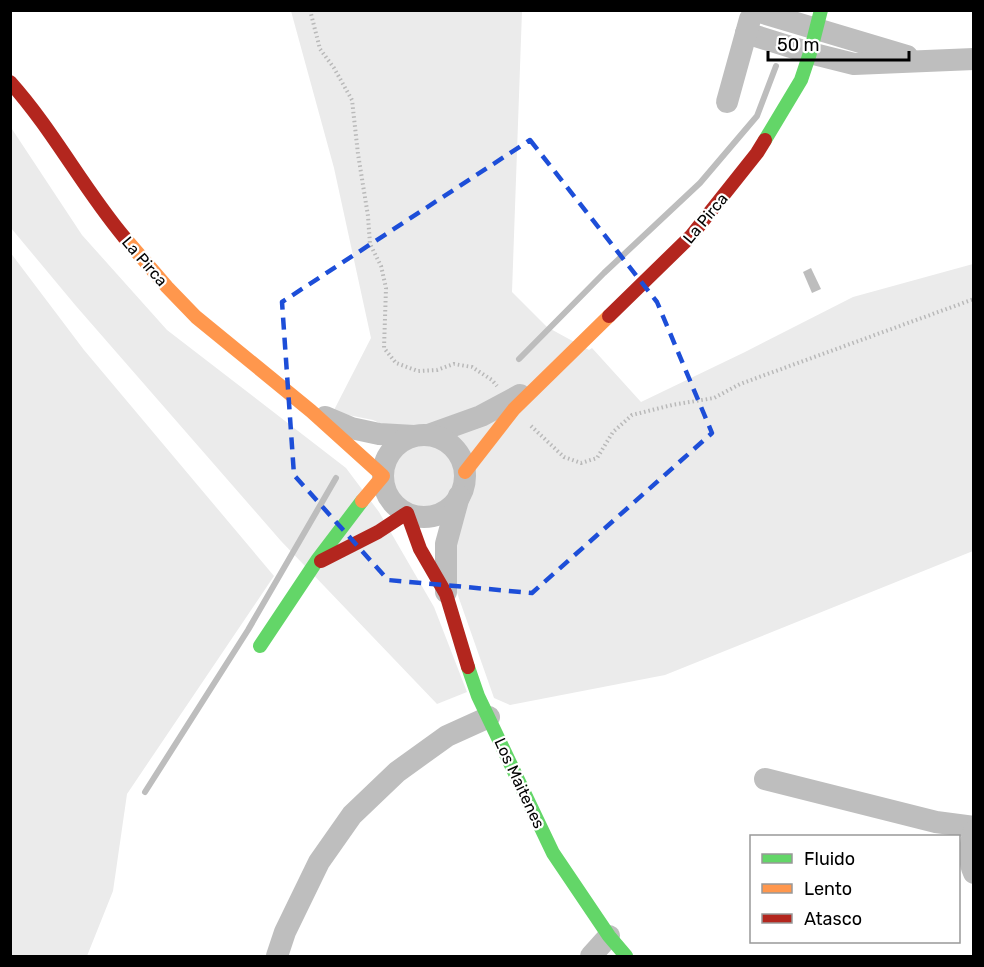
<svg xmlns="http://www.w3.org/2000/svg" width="984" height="967" font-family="Rubik,sans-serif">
  <rect width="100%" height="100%" fill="#fff"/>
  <g fill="#ebebeb">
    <path d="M291 11H522L512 292 547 327 589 350 592 348 641 402 745 352 853 297 973 264V551L665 675 510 705 494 698 455 587V536L471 481 466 454 432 428 388 427 373 420 333 412 371 338 334 168Z"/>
    <path d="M10 126 82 235 167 330 346 468 379 512 434 607 467 692 437 704 281 541 76 306 11 228Z"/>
    <path d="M10 252 84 350 274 576 127 794 113 891 87 956H11Z"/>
    <circle cx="424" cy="476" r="36"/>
  </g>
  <path fill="#bdbdbd" d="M811 268 821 289 812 293 803 272Z"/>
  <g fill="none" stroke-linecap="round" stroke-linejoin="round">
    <g stroke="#bdbdbd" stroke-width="6">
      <path d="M519 359 604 273 700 183 757 116 776 66"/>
      <path d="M145 792 248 630 336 478"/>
    </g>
    <g stroke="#b9b9b9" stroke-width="4" stroke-dasharray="1.5 3" stroke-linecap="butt">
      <path d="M310 10 320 49 334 68 352 100 358 154 368 216 370 244 381 266 386 288 384 348 396 363 418 371 437 370 454 364 472 367 492 380 497 386"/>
      <path d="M531 426 564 457 581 463 597 458 613 432 632 415 672 405 714 398 740 384 974 299"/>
    </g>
    <g stroke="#bebebe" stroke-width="22">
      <path d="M753 10 907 56"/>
      <path d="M746 33 810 53 854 64 974 59"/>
      <path d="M727 102 750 19"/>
      <path d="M325 417 351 428 379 434 414 436"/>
      <path d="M428 435 481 416 520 395"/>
      <circle cx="424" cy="476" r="41"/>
      <path d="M446 592V544L459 496"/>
      <path d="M765 779 936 822 974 827"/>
      <path d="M974 831C970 844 968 860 974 873"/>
      <path d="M277 956 285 932 319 862 352 815 397 772 447 736 489 717"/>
      <path d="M591 956 609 936"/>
    </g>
    <g stroke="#63d668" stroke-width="14">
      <path d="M765 140 801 80 810 53 821 10"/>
      <path d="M260 646 318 559 362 501"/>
      <path d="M468 667 478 696 553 853 609 936 626 956"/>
    </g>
    <g stroke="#ff974d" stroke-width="14">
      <path d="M124 237 167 287 196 317 311 411 383 476 362 501"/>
      <path d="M465 472 514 409 609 316"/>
    </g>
    <g stroke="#b3261e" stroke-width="14">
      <path d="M10 82C53 130 83 188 124 237"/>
      <path d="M609 316 691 236 757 153 765 140"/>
      <path d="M321 561 378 532 407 513 420 549 446 594 468 667"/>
    </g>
  </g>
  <path fill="none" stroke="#1d4ed8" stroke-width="4.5" stroke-dasharray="12 8" stroke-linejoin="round" d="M530 140 657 302 712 433 532 593 388 580 294 475 282 302Z"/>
  <g text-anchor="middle" stroke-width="4.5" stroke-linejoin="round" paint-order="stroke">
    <g font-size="16" fill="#000" stroke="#fff">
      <text transform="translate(705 218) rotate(-50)" y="6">La Pirca</text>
      <text transform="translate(145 261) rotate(49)" y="6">La Pirca</text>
      <text transform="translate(520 783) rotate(65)" y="6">Los Maitenes</text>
    </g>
  </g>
  <rect width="984" height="967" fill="none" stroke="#000000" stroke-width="24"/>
  <rect x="750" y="835" width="210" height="108" fill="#ffffff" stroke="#999999" stroke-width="1.5"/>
  <rect x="762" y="854" width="30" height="9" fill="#63d668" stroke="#999999" stroke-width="1.5"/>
  <text x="804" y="865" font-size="18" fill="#000000">Fluido</text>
  <rect x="762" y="884" width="30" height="9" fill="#ff974d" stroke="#999999" stroke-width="1.5"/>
  <text x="804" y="895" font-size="18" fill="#000000">Lento</text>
  <rect x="762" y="914" width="30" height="9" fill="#b3261e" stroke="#999999" stroke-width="1.5"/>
  <text x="804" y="925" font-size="18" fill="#000000">Atasco</text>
  <path d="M768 51v9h141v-9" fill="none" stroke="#000000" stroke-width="3"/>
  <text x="777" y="51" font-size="18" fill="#000000" stroke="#ffffff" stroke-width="4.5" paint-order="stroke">50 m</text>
</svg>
